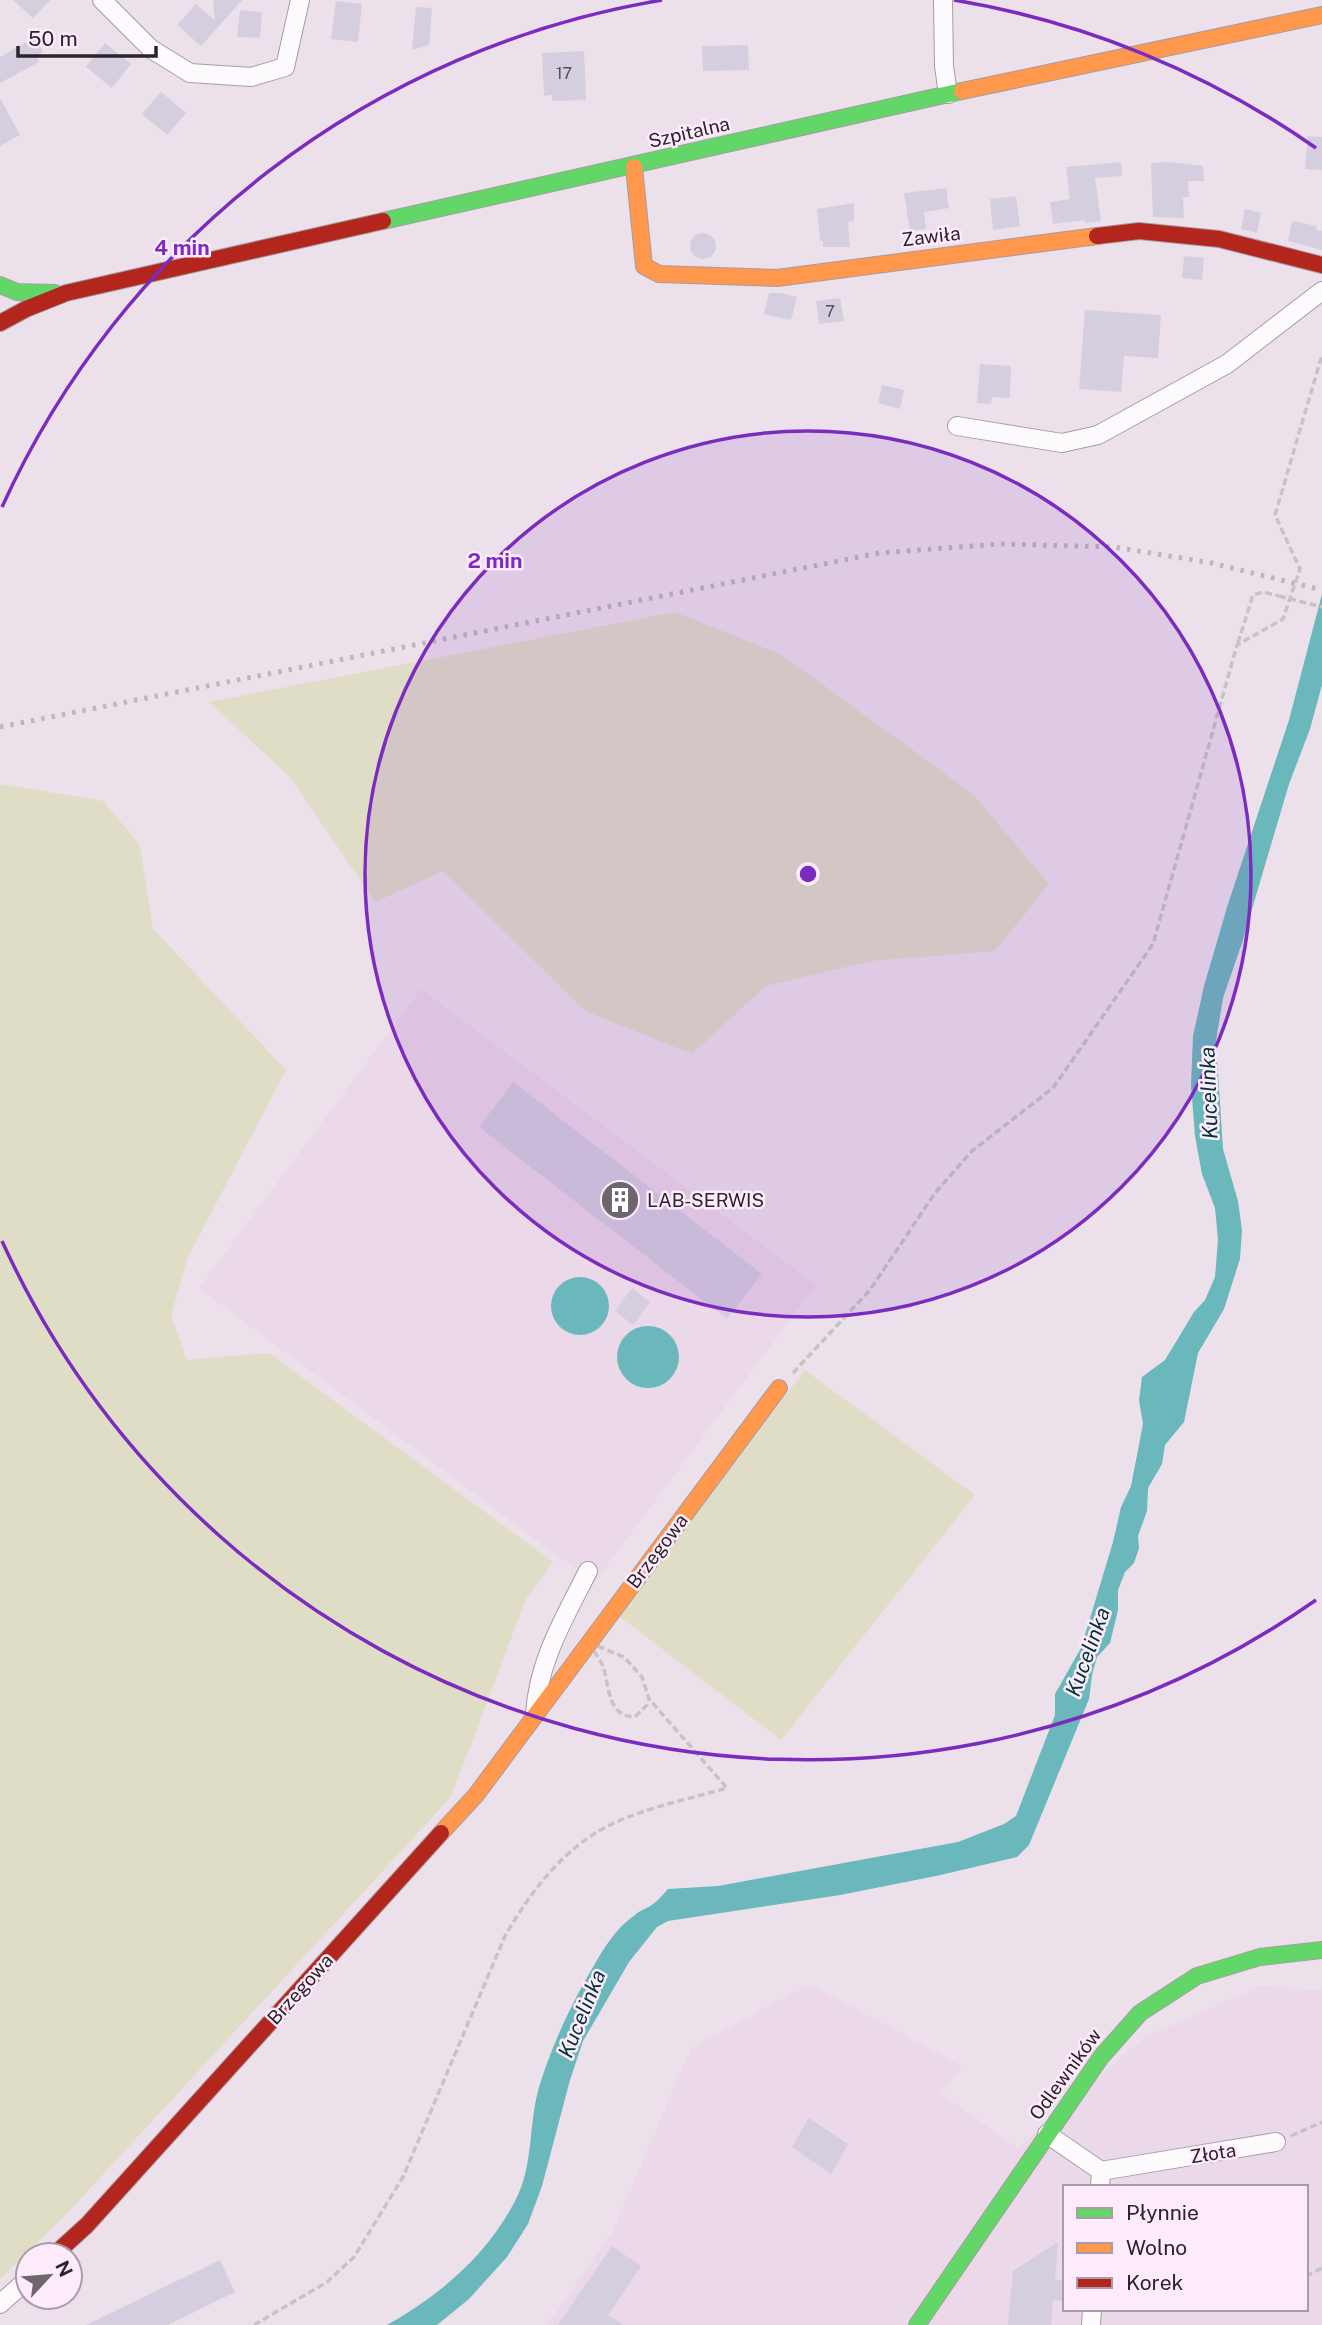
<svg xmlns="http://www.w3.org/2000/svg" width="1322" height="2325" font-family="'Public Sans',sans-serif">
  <rect width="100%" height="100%" fill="#ece1ea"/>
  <g fill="#ebd8e8" fill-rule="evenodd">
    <path d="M421 989 816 1285 594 1583 199 1288Z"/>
    <path d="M810 1984 962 2066 941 2094 1018 2148 1145 2037 1260 1986 1322 1991V2325H547L613 2231 691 2048ZM1065 2187H1306V2309H1065Z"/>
  </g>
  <g fill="#e0ddc6">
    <path d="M675 612 782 655 973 794 1049 884 995 951 871 961 766 986 692 1054 585 1011 443 871 375 902 290 777 209 702Z"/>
    <path d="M0 784 103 801 140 845 153 929 286 1070 187 1259 171 1316 187 1360 269 1353 553 1562 526 1599 451 1797 60 2221 0 2279Z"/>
    <path d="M805 1370 975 1495 781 1740 619 1616Z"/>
  </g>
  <g fill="#6ab7bc">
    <path d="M1322 594V685L1310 729 1289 784 1242 943 1223 998 1216 1041 1223 1149 1238 1201 1242 1230 1240 1259 1224 1309 1198 1353 1184 1422 1165 1445 1162 1464 1148 1488 1147 1511 1138 1536 1139 1548 1134 1563 1125 1572 1118 1590V1610L1110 1643 1097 1657 1092 1675 1089 1699 1029 1845 1017 1857 936 1876 840 1895 668 1921 657 1927 629 1962 583 2041 570 2080 542 2186 528 2224 507 2257 469 2299 437 2325H387C441 2295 491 2252 518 2195 533 2162 529 2125 538 2091 549 2052 571 2004 592 1969 603 1949 616 1928 635 1915 640 1910 648 1908 653 1904 659 1900 663 1894 668 1889L718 1886 958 1842 1004 1824 1016 1816 1055 1715V1694L1081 1648 1113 1542 1121 1507 1131 1486 1143 1424 1139 1400 1142 1377 1165 1360 1194 1312 1205 1300 1215 1277 1218 1239 1215 1208 1202 1174 1195 1136 1191 1085 1193 1036 1204 986 1228 904 1289 720Z"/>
    <circle cx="580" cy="1306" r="29"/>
    <circle cx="648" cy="1357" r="31"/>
  </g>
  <g fill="#d4cedf">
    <path d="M13 0H50L33 18Z"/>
    <path d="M213 0H242L201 46 177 25 196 4 215 21Z"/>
    <path d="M336 1 362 4 358 42 331 39Z"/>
    <path d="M416 7 432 8 429 45 412 50Z"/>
    <path d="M240 10 262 12 260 38 237 37Z"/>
    <path d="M35 37 43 52 36 56 39 62 0 83V57Z"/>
    <path d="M105 43 131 64 112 88 86 67Z"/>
    <path d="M748 45 749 70 703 71 702 46Z"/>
    <path d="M584 51 586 100 552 101V95L544 96 542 53Z"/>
    <path d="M161 92 186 113 167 135 142 114Z"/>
    <path d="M0 98 20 135 0 146Z"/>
    <path d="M1308 136 1322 137V170L1305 169Z"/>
    <path d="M1121 162 1122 176 1095 178 1101 221 1085 223V220L1053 224 1050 202 1070 199 1066 167Z"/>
    <path d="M1168 162 1203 166 1204 181H1188L1189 197H1183L1184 218 1153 217 1151 163Z"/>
    <path d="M946 188 949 208 924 212 926 229 910 231 904 193Z"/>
    <path d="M1016 196 1020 226 993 230 990 199Z"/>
    <path d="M854 203V221L848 222 850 247H823V241H820L817 209Z"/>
    <path d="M1245 209 1261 213 1257 233 1241 229Z"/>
    <path d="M1292 221 1317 226 1316 230 1322 231V250L1288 241Z"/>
    <circle cx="703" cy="246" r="13"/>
    <path d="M1184 256 1204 258 1202 280 1182 278Z"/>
    <path d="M769 293H781L797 297 791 320 764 314Z"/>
    <path d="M840 298 844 321 819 324 816 301Z"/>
    <path d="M1085 310 1161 315 1158 358 1124 356 1121 392 1079 389Z"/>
    <path d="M980 364 1011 366 1010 398 992 397 991 404 977 403Z"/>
    <path d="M882 385 904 390 900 409 878 403Z"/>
    <path d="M513 1082 762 1274 727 1319 479 1127Z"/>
    <path d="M632 1288 650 1302 633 1325 615 1311Z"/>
    <path d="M809 2118 848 2144 831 2174 792 2147Z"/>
    <path d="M1058 2242 1055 2280 1065 2281 1064 2301 1053 2300 1051 2325H1008L1013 2271Z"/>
    <path d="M612 2246 641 2266 608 2315 623 2325H558Z"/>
    <path d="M220 2260 235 2292 168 2325H86Z"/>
  </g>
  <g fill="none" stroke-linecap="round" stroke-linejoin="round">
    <g stroke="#a59da4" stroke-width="20">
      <g id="street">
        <path d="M102 0 151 49 190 73 251 77 285 67 300 0"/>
        <path d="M943 0 944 66 948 94"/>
        <path d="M957 426 1062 443 1098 435 1227 364 1322 291"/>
        <path d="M535 1714C538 1661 565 1617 588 1571"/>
        <path d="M1047 2134 1101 2171 1100 2187"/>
        <path d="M1101 2171 1276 2142"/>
        <path d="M0 2304 28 2279"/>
        <path d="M1091 2325 1092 2309"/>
      </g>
    </g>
    <g stroke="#a59da4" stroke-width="18">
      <g id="fast">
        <path d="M383 221 962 91"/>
        <path d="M0 285 17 292 55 293"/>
        <path d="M917 2325 1101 2057 1140 2013 1197 1976 1260 1957 1322 1950"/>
      </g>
    </g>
    <g stroke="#a59da4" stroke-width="18">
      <g id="slow">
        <path d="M962 91 1322 15"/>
        <path d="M634 167 644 266 659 274 777 278 1097 236"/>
        <path d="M441 1833 476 1795 779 1388"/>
      </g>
    </g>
    <g stroke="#a59da4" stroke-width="18">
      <g id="jam">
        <path d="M1097 236 1139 231 1219 239 1322 265"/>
        <path d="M0 323 26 309 66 293 383 221"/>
        <path d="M54 2255 87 2225 441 1833"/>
      </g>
    </g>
    <g stroke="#c6c3c6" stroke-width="3.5" stroke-dasharray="7 3.5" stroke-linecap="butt">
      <path d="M1238 643 1253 595 1263 592 1279 596"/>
      <path d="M793 1373 870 1290 935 1193 972 1151 1053 1088 1153 944 1237 645 1283 619 1300 569 1275 515 1322 355"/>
      <path d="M588 1642 624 1657 642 1677 649 1699 647 1705 635 1717C607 1716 610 1688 603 1666 599 1658 593 1650 588 1642Z"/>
      <path d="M1291 2136 1322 2122"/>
      <path d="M1306 2276 1322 2268"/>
      <path d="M254 2325 327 2282 354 2257 403 2177 505 1936C531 1891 564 1847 612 1824 648 1807 689 1799 727 1788L649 1699"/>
    </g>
    <use href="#street" stroke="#fcfafc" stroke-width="18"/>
    <use href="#fast" stroke="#63d668" stroke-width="16"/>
    <use href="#slow" stroke="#ff974d" stroke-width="16"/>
    <use href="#jam" stroke="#b3261e" stroke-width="16"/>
    <path stroke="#bbb7ba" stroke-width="5" stroke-dasharray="3.5 7" stroke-linecap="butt" d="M0 727 879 553 1000 544 1114 547 1212 563 1322 590"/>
    <path stroke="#c6c3c6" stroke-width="3.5" stroke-dasharray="7 3.5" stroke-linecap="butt" d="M1279 596 1322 607"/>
  </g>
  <circle cx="808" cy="874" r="443" fill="#7b2cbf" fill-opacity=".12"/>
  <g fill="none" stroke="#7b2cbf" stroke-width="3.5">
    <circle cx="808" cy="874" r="443"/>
    <path d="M1316 1600A886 886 0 0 1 2 1241M2 507A886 886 0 0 1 662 0M954 0A886 886 0 0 1 1316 148"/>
  </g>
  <defs>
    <g id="building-disc" transform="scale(2.0125)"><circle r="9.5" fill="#6f666d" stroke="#fdeafb"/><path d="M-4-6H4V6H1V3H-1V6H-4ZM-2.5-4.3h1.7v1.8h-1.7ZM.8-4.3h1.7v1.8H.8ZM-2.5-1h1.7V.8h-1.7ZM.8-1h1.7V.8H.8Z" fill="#fff"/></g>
  </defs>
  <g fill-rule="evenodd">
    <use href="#building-disc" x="620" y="1200"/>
  </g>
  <g text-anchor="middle" stroke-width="5" stroke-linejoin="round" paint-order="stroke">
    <g font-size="16" fill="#575059">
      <text x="564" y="79">17</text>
      <text x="830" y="317">7</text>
    </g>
    <g font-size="19" fill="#2b242a" stroke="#fdeafb">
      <text transform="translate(689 132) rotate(-13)" y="7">Szpitalna</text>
      <text transform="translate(931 236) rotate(-7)" y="7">Zawiła</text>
      <text transform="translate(657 1551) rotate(-53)" y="7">Brzegowa</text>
      <text transform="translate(300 1989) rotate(-48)" y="7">Brzegowa</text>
      <text transform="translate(1065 2074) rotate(-54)" y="7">Odlewników</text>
      <text transform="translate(1213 2153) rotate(-9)" y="7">Złota</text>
    </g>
    <g font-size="19" fill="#2b242a" stroke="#fdeafb" text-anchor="start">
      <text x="647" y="1207">LAB-SERWIS</text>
    </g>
    <g font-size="21" font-style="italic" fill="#003536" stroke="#fdeafb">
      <text transform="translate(1209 1093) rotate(-92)" y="7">Kucelinka</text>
      <text transform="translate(1088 1652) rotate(-70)" y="7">Kucelinka</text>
      <text transform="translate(582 2014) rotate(-68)" y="7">Kucelinka</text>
    </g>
  </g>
  <circle cx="808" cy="874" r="10" fill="#7b2cbf" stroke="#fdeafb" stroke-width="3.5"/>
  <g font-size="21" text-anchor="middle" font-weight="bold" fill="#7b2cbf" stroke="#fdeafb" stroke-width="5" stroke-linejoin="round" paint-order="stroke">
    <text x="182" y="255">4 min</text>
    <text x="495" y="568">2 min</text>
  </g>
  <rect x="1063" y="2185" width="245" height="126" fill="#fdeafb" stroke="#a99ba7" stroke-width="2"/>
  <rect x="1077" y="2208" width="35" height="10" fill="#63d668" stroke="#a99ba7" stroke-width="2"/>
  <text x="1126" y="2220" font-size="21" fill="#2b242a">Płynnie</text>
  <rect x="1077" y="2243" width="35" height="10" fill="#ff974d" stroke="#a99ba7" stroke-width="2"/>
  <text x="1126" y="2255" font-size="21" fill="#2b242a">Wolno</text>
  <rect x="1077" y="2278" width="35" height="10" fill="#b3261e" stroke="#a99ba7" stroke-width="2"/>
  <text x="1126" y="2290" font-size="21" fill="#2b242a">Korek</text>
  <g transform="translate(49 2276) rotate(64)"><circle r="33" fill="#fdeafb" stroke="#a99ba7" stroke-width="2"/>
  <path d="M0-5L12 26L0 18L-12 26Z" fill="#6f666d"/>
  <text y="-10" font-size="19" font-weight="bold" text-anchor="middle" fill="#2b242a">N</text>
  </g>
  <path d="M18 46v10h138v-10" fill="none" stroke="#2b242a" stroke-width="3.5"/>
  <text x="28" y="46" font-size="21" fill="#2b242a" stroke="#fdeafb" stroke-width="5" paint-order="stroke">50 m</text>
</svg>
